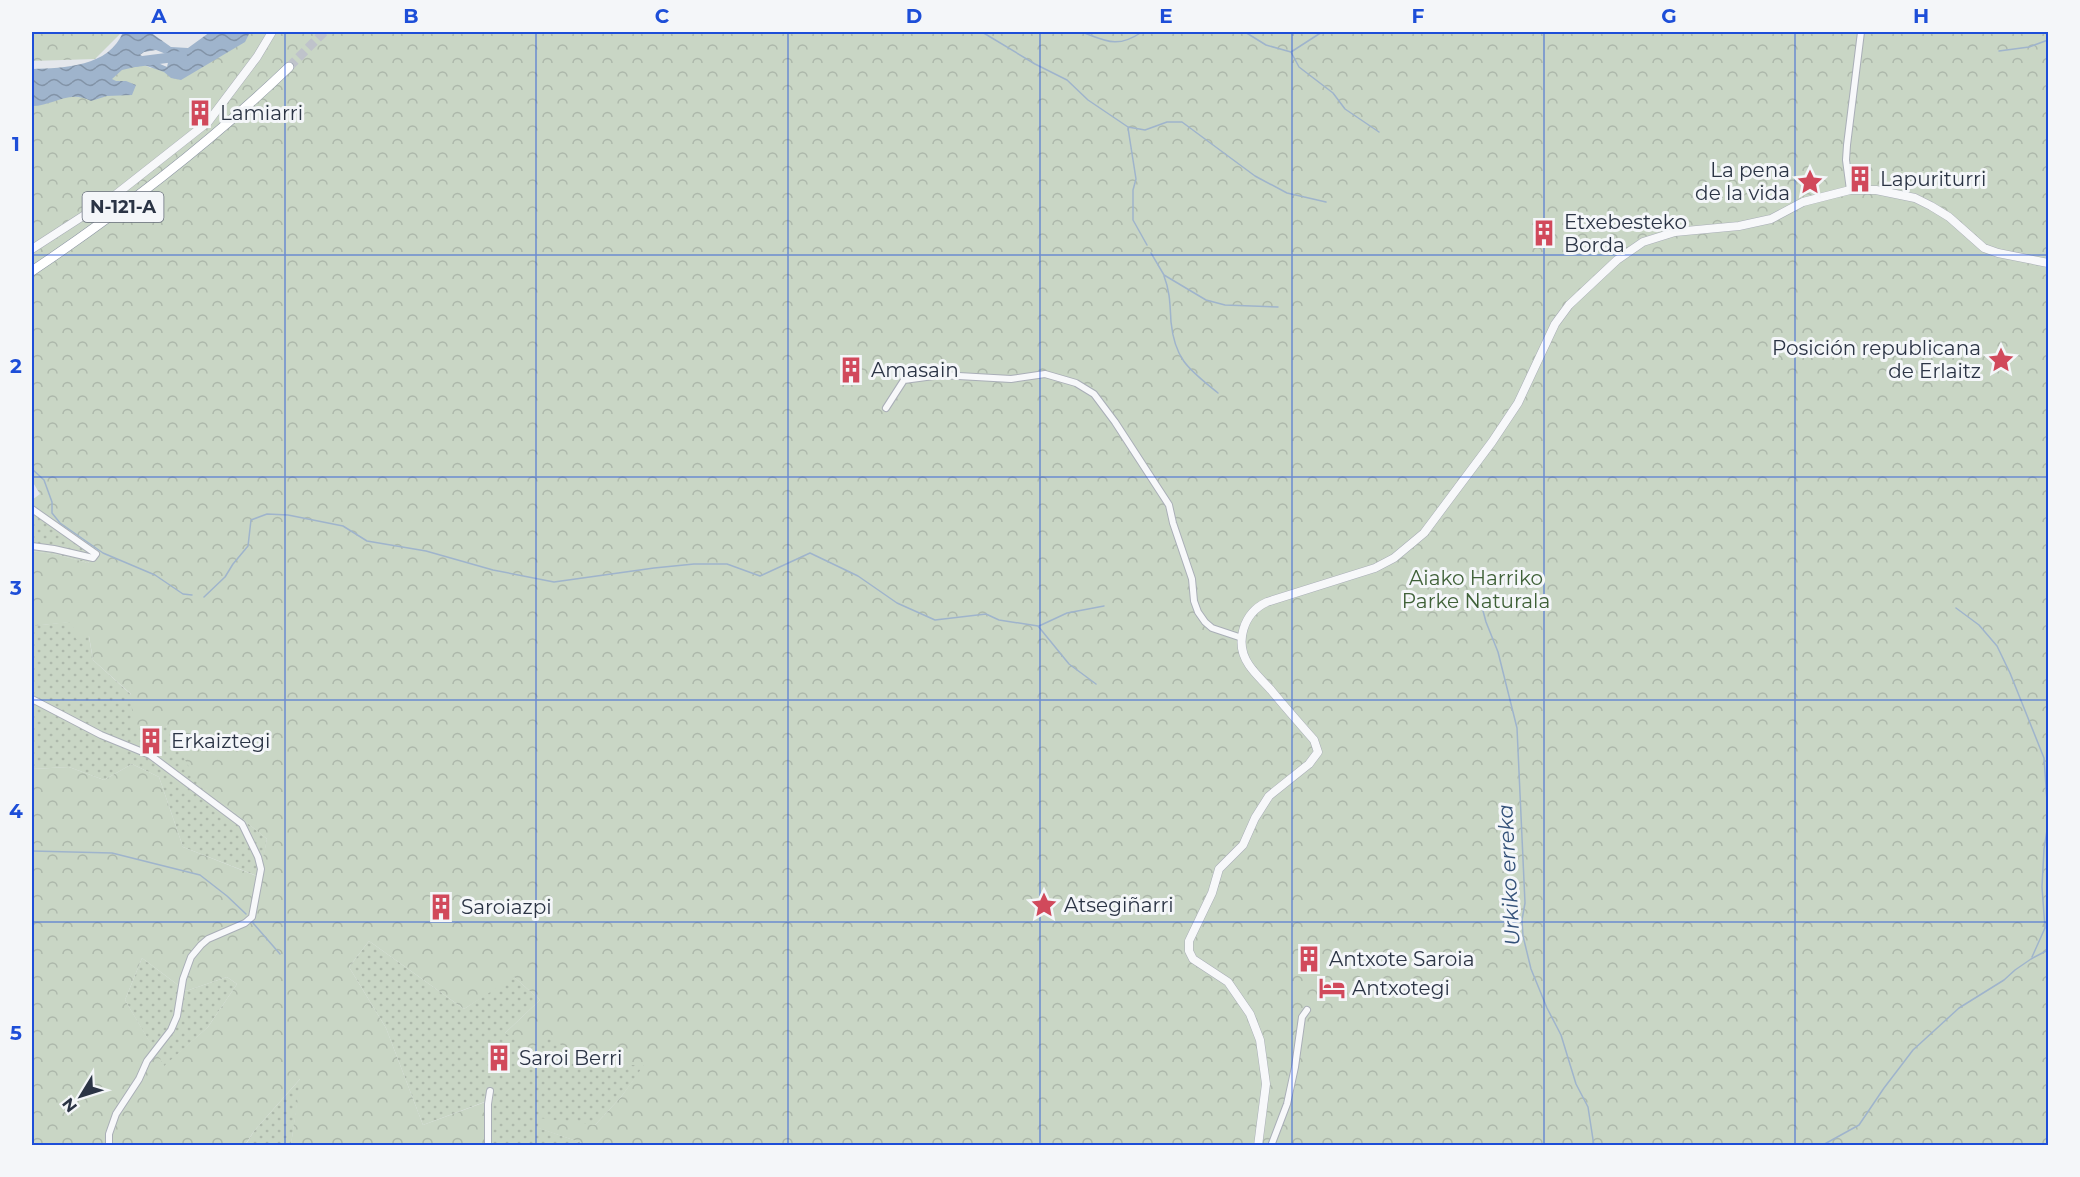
<svg xmlns="http://www.w3.org/2000/svg" width="2080" height="1177" font-family="Montserrat,sans-serif">
  <defs>
    <pattern id="grass-dots" width="8" height="8" patternUnits="userSpaceOnUse" patternTransform="scale(1.5)"><rect width="8" height="8" fill="#c9d6c5"/><path d="M2 2h.1M6 6h.1" fill="none" stroke="#adb8ab" stroke-width="1.8" stroke-linecap="round"/></pattern>
    <pattern id="forest-crowns" width="20" height="18" patternUnits="userSpaceOnUse" patternTransform="scale(1.5)"><rect width="20" height="18" fill="#c9d6c5"/><path d="M2 6a3 3 0 1 1 6 0M12 15a3 3 0 1 1 6 0" fill="none" stroke="#adb8ab"/></pattern>
    <pattern id="water-waves" width="16" height="10" patternUnits="userSpaceOnUse" patternTransform="scale(1.5)"><rect width="16" height="10" fill="#9fb4cc"/><path d="M0 5q4-4 8 0t8 0" fill="none" stroke="#8293a7"/></pattern>
  </defs>
  <rect width="100%" height="100%" fill="#e4e7ec"/>
  <g fill="url(#grass-dots)">
    <path d="M32 505 99 551 88 563 59 555 32 551Z"/>
    <path d="M86 620 93 660 169 729 199 783 267 839 260 877 183 847 159 777 132 764 104 780 69 767 32 769V626Z"/>
    <path d="M369 941 464 1009 513 976 540 1000 505 1033 552 1036 610 1057 625 1065H645L621 1097 595 1125 539 1128 588 1145H487V1101L423 1125 386 1028 349 967Z"/>
    <path d="M142 958 186 991 227 977 237 984 208 1027 164 1067 125 1000Z"/>
    <path d="M301 1078 291 1145 245 1146 254 1131Z"/>
  </g>
  <g fill="url(#forest-crowns)" fill-rule="evenodd">
    <path d="M32 32H122L95 59 32 61Z"/>
    <path d="M231 32H2048V1145H588L538 1128 539 1118 595 1125 621 1097 644 1065H625L610 1057 584 1068 552 1036 529 1049 505 1033 540 1000 514 977 464 1009 369 941 349 967 386 1028 423 1125 488 1101 487 1145H291L300 1079 254 1131 245 1145H32V769L69 767 104 780 132 764 159 777 183 847 259 877 267 839 198 783 166 726 133 727 131 694 93 660 89 636 76 639 72 622 32 626V551L59 555 88 563 99 551 32 505V500L40 494 32 481V86L144 65 151 68 188 65ZM142 958 186 991 227 977 237 984 208 1027 164 1066 125 1000Z"/>
  </g>
  <path fill="url(#water-waves)" fill-rule="evenodd" d="M123 32H150L171 47 188 48 210 32H250L245 42 181 80 171 78 164 72 144 65 122 70 112 79 116 81H126L136 85 132 95 107 96 91 101C68 89 54 106 32 106V69C64 68 109 67 123 32ZM156 50 166 54 169 58 167 67 140 55 144 52Z"/>
  <g fill="none" stroke-linecap="round" stroke-linejoin="round">
    <g stroke="#9fb4cc" stroke-width="1.5">
      <path d="M982 32 1035 64 1067 80 1088 100 1128 127 1145 130 1167 122H1182L1255 176 1287 193 1326 202"/>
      <path d="M1082 32C1108 42 1118 48 1142 32"/>
      <path d="M1245 32 1266 45 1291 52 1322 32"/>
      <path d="M1999 51 2029 47 2048 40"/>
      <path d="M1291 52 1299 67 1333 93 1345 109 1379 132"/>
      <path d="M1128 128 1136 179 1133 190V220L1147 245"/>
      <path d="M1151 253 1164 275 1206 300 1225 305 1278 307"/>
      <path d="M1164 276C1170 291 1170 305 1171 322 1175 361 1190 370 1218 393"/>
      <path d="M32 469 44 480 52 502V513L60 523 103 553 155 575 183 594 192 595"/>
      <path d="M1479 596 1486 622 1498 652 1517 728 1525 903 1522 920 1523 936 1531 969 1547 1008 1561 1035 1576 1084 1588 1107 1594 1146"/>
      <path d="M204 597 225 577 233 564 248 546 251 520 267 514 288 515 343 526 367 541 426 551 493 570 554 582 654 568 694 564H727L760 576 810 553 858 576 897 603 935 620 986 614 999 620 1038 626 1069 664 1096 684"/>
      <path d="M1956 608 1979 625 1997 646 2010 673 2044 758 2048 815"/>
      <path d="M1039 626 1067 613 1104 606"/>
      <path d="M32 851 112 853 200 875 227 896 246 914"/>
      <path d="M253 923 280 954"/>
      <path d="M2032 957 2045 928 2042 887 2044 849 2048 824"/>
      <path d="M1821 1146 1859 1125 1884 1088 1913 1050 1959 1008 2004 980 2015 970 2031 959 2048 950"/>
    </g>
    <path stroke="#9fb4cc" stroke-width="10" d="M135 62 182 56"/>
    <path stroke="#bfc3cb" stroke-width="9" stroke-dasharray="9 4.5" stroke-linecap="butt" d="M289 67 324 32"/>
    <g stroke="#a9aeb7" stroke-width="8">
      <g id="minor">
        <path d="M1850 190 1846 160 1847 145 1861 32"/>
        <path d="M886 408 904 380 941 375 1011 379 1045 374 1076 383 1094 394 1115 422 1169 505 1173 523 1192 579 1194 601 1198 612 1205 622 1212 628 1242 638"/>
        <path d="M32 509 96 554 93 558 54 549 32 546"/>
        <path d="M32 699 101 735 150 755 242 824 258 857 261 869 252 917 245 923 208 939 201 945 191 957 183 979 177 1016 171 1030 147 1061 139 1079 116 1114 109 1134V1146"/>
        <path d="M488 1146V1104L490 1091"/>
        <path d="M1271 1146 1287 1104 1295 1067 1302 1017 1307 1010"/>
      </g>
    </g>
    <g stroke="#a9aeb7" stroke-width="9">
      <g id="tertiary">
        <path d="M32 249 114 196 208 122 257 57 272 32"/>
        <path d="M1258 1146 1266 1084 1260 1040 1250 1014 1228 982 1193 959 1189 951V941L1212 893 1219 869 1243 845 1255 818 1269 796 1309 764 1318 752 1314 740C1299 723 1285 707 1271 690 1264 682 1255 674 1249 665 1234 643 1243 613 1267 602L1375 568 1394 558 1424 533 1492 442 1518 403 1555 324 1569 305 1617 260 1643 242 1675 232 1739 226 1771 219 1803 202 1850 190H1876L1915 198 1931 206 1949 217 1984 248 1998 253 2048 263"/>
      </g>
    </g>
    <g stroke="#8b94a3" stroke-width="10">
      <path id="trunk" d="M32 271C123 210 210 143 289 67"/>
    </g>
    <use href="#minor" stroke="#f7f8fa" stroke-width="6"/>
    <use href="#tertiary" stroke="#f7f8fa" stroke-width="8"/>
    <use href="#trunk" stroke="#fff" stroke-width="9"/>
  </g>
  <path fill="none" stroke="#1d4ed8" stroke-width="1.5" stroke-opacity="0.55" d="M285 32V1146M536 32V1146M788 32V1146M1040 32V1146M1292 32V1146M1544 32V1146M1795 32V1146M32 255H2048M32 477H2048M32 700H2048M32 922H2048"/>
  <defs>
    <g id="building-bare" transform="scale(2.07)"><path d="M-4-6H4V6H1V3H-1V6H-4ZM-2.5-4.3h1.7v1.8h-1.7ZM.8-4.3h1.7v1.8H.8ZM-2.5-1h1.7V.8h-1.7ZM.8-1h1.7V.8H.8Z" fill="#d1495b" stroke="#f4f6f9" stroke-width="2.5" paint-order="stroke"/></g>
    <g id="sight-bare" transform="scale(2.07)"><path d="M0-6L1.8-2.2L6-1.7L2.9 1.2L3.7 5.4L0 3.3L-3.7 5.4L-2.9 1.2L-6-1.7L-1.8-2.2Z" fill="#d1495b" stroke="#f4f6f9" stroke-width="2.5" paint-order="stroke"/></g>
    <g id="hotel-bare" transform="scale(2.07)"><path d="M-6-4.5h1.5V1H6V5H4.5V3h-9V5H-6ZM-4 0a1.8 1.8 0 1 1 3.6 0ZM.5 0V-2.5h3Q6-2.5 6 0Z" fill="#d1495b" stroke="#f4f6f9" stroke-width="2.5" paint-order="stroke"/></g>
  </defs>
  <g fill-rule="evenodd">
    <use href="#building-bare" x="200" y="113"/>
    <use href="#building-bare" x="1860" y="179"/>
    <use href="#sight-bare" x="1810" y="182"/>
    <use href="#building-bare" x="1544" y="233"/>
    <use href="#sight-bare" x="2001" y="360"/>
    <use href="#building-bare" x="851" y="370"/>
    <use href="#building-bare" x="151" y="741"/>
    <use href="#sight-bare" x="1044" y="905"/>
    <use href="#building-bare" x="441" y="907"/>
    <use href="#building-bare" x="1309" y="959"/>
    <use href="#hotel-bare" x="1332" y="988"/>
    <use href="#building-bare" x="499" y="1058"/>
  </g>
  <g text-anchor="middle" stroke-width="6" stroke-linejoin="round" paint-order="stroke">
    <rect fill="#f4f6f9" stroke="#676e7b" stroke-width="1.5" x="82.5" y="192" width="81" height="30" rx="4.5"/>
    <g font-size="18" font-weight="bold" fill="#2b3445">
      <text x="123" y="213">N-121-A</text>
    </g>
    <g font-size="20" fill="#2b3445" stroke="#f4f6f9" text-anchor="start">
      <text x="220" y="120">Lamiarri</text>
      <text x="1790" y="177" text-anchor="end">La pena<tspan x="1790" dy="23">de la vida</tspan></text>
      <text x="1880" y="186">Lapuriturri</text>
      <text x="1564" y="229">Etxebesteko<tspan x="1564" dy="23">Borda</tspan></text>
      <text x="1981" y="355" text-anchor="end">Posición republicana<tspan x="1981" dy="23">de Erlaitz</tspan></text>
      <text x="871" y="377">Amasain</text>
      <text x="171" y="748">Erkaiztegi</text>
      <text x="1064" y="912">Atsegiñarri</text>
      <text x="461" y="914">Saroiazpi</text>
      <text x="1329" y="966">Antxote Saroia</text>
      <text x="1352" y="995">Antxotegi</text>
      <text x="519" y="1065">Saroi Berri</text>
    </g>
    <g font-size="20" fill="#3f6138" stroke="#f4f6f9">
      <text x="1476" y="585">Aiako Harriko<tspan x="1476" dy="23">Parke Naturala</tspan></text>
    </g>
    <g font-size="21" font-style="italic" fill="#34527a" stroke="#f4f6f9">
      <text transform="translate(1509 875) rotate(-93)" y="7">Urkiko erreka</text>
    </g>
  </g>
  <rect width="2080" height="1177" fill="none" stroke="#f4f6f9" stroke-width="66"/>
  <g transform="translate(81 1096) rotate(232)" stroke="#f4f6f9" stroke-width="4.5" paint-order="stroke">
  <path d="M0-4.5L10 22L0 15L-10 22Z" fill="#2b3445"/>
  <text y="-9" font-size="16" font-weight="bold" text-anchor="middle" fill="#2b3445">N</text>
  </g>
  <rect x="33" y="33" width="2014" height="1111" fill="none" stroke="#1d4ed8" stroke-width="2"/>
  <g font-size="20" text-anchor="middle" font-weight="bold" fill="#1d4ed8">
    <text x="159" y="23">A</text>
    <text x="411" y="23">B</text>
    <text x="662" y="23">C</text>
    <text x="914" y="23">D</text>
    <text x="1166" y="23">E</text>
    <text x="1418" y="23">F</text>
    <text x="1669" y="23">G</text>
    <text x="1921" y="23">H</text>
    <text x="16" y="151">1</text>
    <text x="16" y="373">2</text>
    <text x="16" y="595">3</text>
    <text x="16" y="818">4</text>
    <text x="16" y="1040">5</text>
  </g>
</svg>
